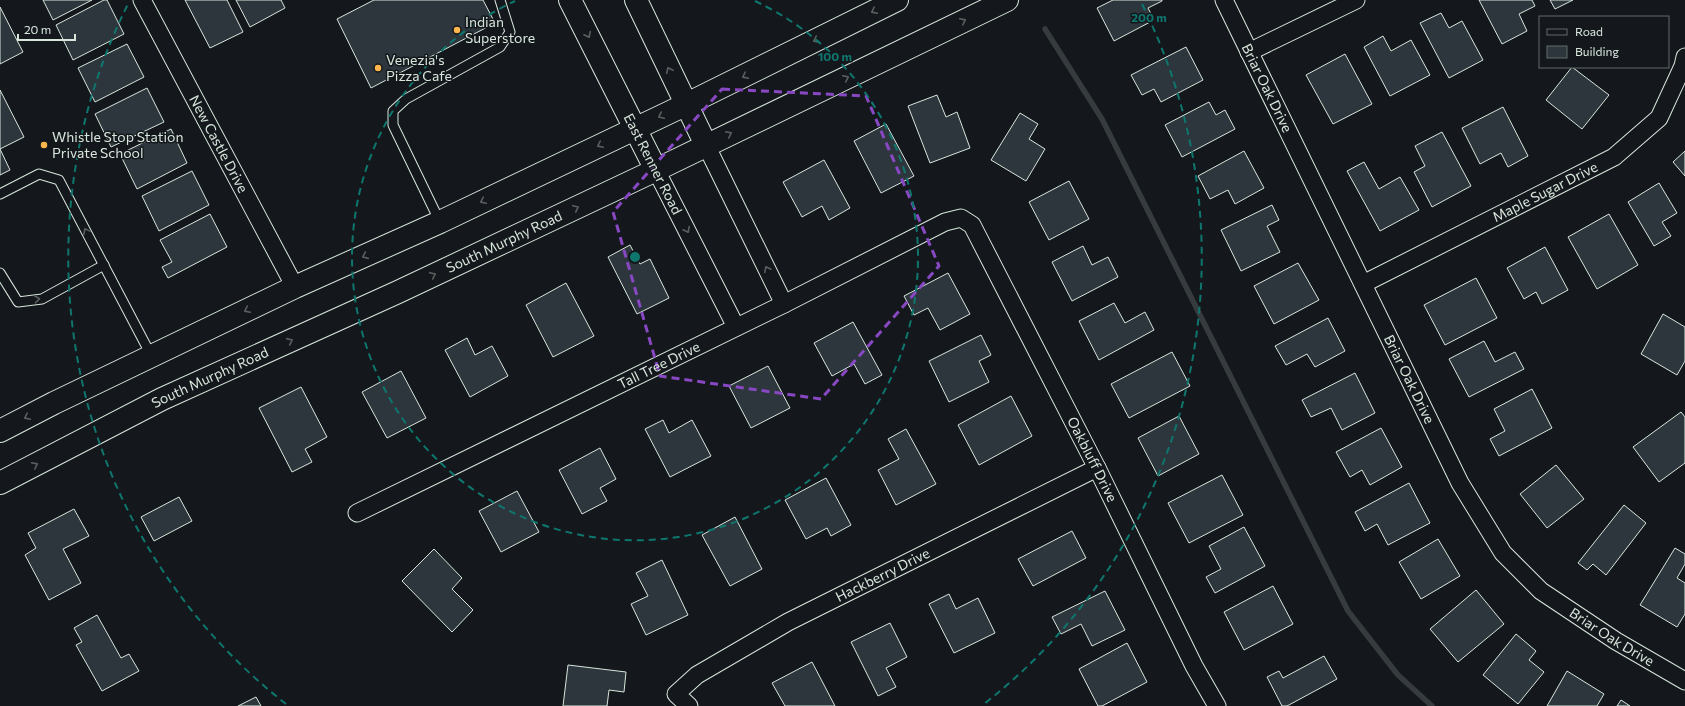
<svg xmlns="http://www.w3.org/2000/svg" width="1685" height="706" font-family="Commissioner,sans-serif">
  <rect width="100%" height="100%" fill="#14181c"/>
  <g fill="none" stroke-linecap="round" stroke-linejoin="round">
    <path stroke="#363b3e" stroke-width="5.5" d="M1045 29 1102 119 1348 611 1398 675 1432 706"/>
  </g>
  <g fill="#2c363c" stroke="#d8e6dc">
    <path d="M43 0H92L53 20Z"/>
    <path d="M104 0H107L124 34 73 60 56 25Z"/>
    <path d="M185 0H227L243 32 210 48Z"/>
    <path d="M236 0H281L285 8 250 27Z"/>
    <path d="M374 0H483L495 23 371 88 337 19Z"/>
    <path d="M1113 0H1162V1L1148 8 1154 20 1114 41 1097 8Z"/>
    <path d="M1479 0H1532L1535 6 1519 14 1527 31 1502 44Z"/>
    <path d="M1550 0H1573L1555 9Z"/>
    <path d="M0 7 23 52 0 64Z"/>
    <path d="M1441 13 1449 28 1462 21 1483 60 1449 78 1420 23Z"/>
    <path d="M1383 36 1391 51 1411 40 1430 75 1390 96 1364 47Z"/>
    <path d="M127 44 144 77 95 102 78 68Z"/>
    <path d="M1186 47 1203 80 1161 102 1154 89 1142 95 1131 75Z"/>
    <path d="M1345 54 1372 104 1333 124 1306 75Z"/>
    <path d="M1572 67 1609 95 1582 129 1546 100Z"/>
    <path d="M147 88 164 122 111 147 95 114Z"/>
    <path d="M0 90 24 137 0 149 10 170 0 175Z"/>
    <path d="M937 95 946 117 957 112 970 148 930 163 908 106Z"/>
    <path d="M1209 102 1216 115 1225 110 1235 129 1182 157 1165 125Z"/>
    <path d="M1503 107 1528 156 1508 167 1501 153 1480 164 1462 128Z"/>
    <path d="M1020 113 1038 124 1029 139 1045 149 1026 181 991 160Z"/>
    <path d="M886 124 914 176 881 193 854 141Z"/>
    <path d="M171 129 187 163 137 189 120 154Z"/>
    <path d="M1442 132 1471 186 1432 207 1414 172 1425 166 1415 146Z"/>
    <path d="M1244 151 1264 188 1235 204 1228 190 1210 199 1198 176Z"/>
    <path d="M1685 151V176L1673 162Z"/>
    <path d="M824 160 850 208 829 220 822 206 802 217 783 182Z"/>
    <path d="M1364 162 1379 189 1400 177 1419 210 1380 231 1347 171Z"/>
    <path d="M192 171 209 205 159 231 142 196Z"/>
    <path d="M1069 181 1089 219 1049 240 1029 202Z"/>
    <path d="M1659 183 1677 213 1662 222 1671 236 1654 246 1628 202Z"/>
    <path d="M1272 205 1279 220 1267 226 1280 252 1241 271 1221 230Z"/>
    <path d="M210 214 227 247 168 278 162 267 172 262 160 240Z"/>
    <path d="M1609 214 1638 265 1597 289 1568 237Z"/>
    <path d="M630 245 640 264 650 259 669 298 637 314 608 257Z"/>
    <path d="M1083 246 1092 265 1108 257 1118 277 1072 301 1052 262Z"/>
    <path d="M1545 247 1568 290 1542 304 1536 292 1524 299 1507 268Z"/>
    <path d="M1298 263 1319 300 1274 324 1254 286Z"/>
    <path d="M948 273 970 314 940 330 928 308 914 315 904 296Z"/>
    <path d="M1476 278 1497 318 1445 345 1424 305Z"/>
    <path d="M566 283 594 336 553 357 526 305Z"/>
    <path d="M1114 303 1125 323 1145 312 1154 330 1099 360 1079 321Z"/>
    <path d="M1663 314 1685 327V361L1677 375 1641 354Z"/>
    <path d="M1328 318 1345 351 1315 367 1307 354 1286 365 1275 346Z"/>
    <path d="M853 322 882 375 865 384 854 364 832 376 814 343Z"/>
    <path d="M981 335 991 355 979 361 989 382 949 402 929 361Z"/>
    <path d="M467 338 475 355 492 346 508 376 470 397 445 350Z"/>
    <path d="M1484 341 1495 362 1515 352 1524 369 1469 397 1449 359Z"/>
    <path d="M1172 352 1190 386 1129 418 1111 384Z"/>
    <path d="M768 366 790 408 751 428 729 386Z"/>
    <path d="M401 371 426 418 387 438 362 392Z"/>
    <path d="M1355 373 1375 413 1342 430 1331 408 1311 417 1302 400Z"/>
    <path d="M301 387 327 437 305 449 312 462 292 472 259 408Z"/>
    <path d="M1532 389 1552 428 1499 456 1490 439 1505 431 1494 409Z"/>
    <path d="M1011 396 1032 436 979 465 958 425Z"/>
    <path d="M1681 412 1685 417V463L1659 482 1633 447Z"/>
    <path d="M1179 416 1199 454 1158 476 1138 438Z"/>
    <path d="M663 420 669 433 692 420 711 456 670 477 645 429Z"/>
    <path d="M1381 428 1402 467 1370 485 1362 470 1350 477 1336 452Z"/>
    <path d="M906 429 936 484 896 505 878 470 899 459 888 439Z"/>
    <path d="M600 448 616 479 600 488 607 501 582 514 559 470Z"/>
    <path d="M1556 465 1584 499 1547 528 1520 494Z"/>
    <path d="M1222 475 1243 515 1189 543 1168 503Z"/>
    <path d="M826 478 851 525 831 536 827 528 806 539 785 500Z"/>
    <path d="M1409 483 1430 523 1388 545 1377 524 1365 531 1355 512Z"/>
    <path d="M517 491 539 532 501 552 479 511Z"/>
    <path d="M179 497 192 521 154 541 141 517Z"/>
    <path d="M1624 505 1646 523 1606 575 1593 564 1587 570 1578 563Z"/>
    <path d="M74 509 89 536 63 549 81 583 49 600 25 555 36 548 28 533Z"/>
    <path d="M735 517 762 569 730 586 702 535Z"/>
    <path d="M1244 527 1265 566 1215 593 1206 577 1221 569 1209 546Z"/>
    <path d="M1072 531 1086 558 1033 586 1018 559Z"/>
    <path d="M1438 539 1460 576 1421 599 1399 562Z"/>
    <path d="M1675 548 1685 554V564L1677 578 1685 583V614L1677 627 1640 605Z"/>
    <path d="M434 549 462 578 452 589 473 610 452 632 402 581Z"/>
    <path d="M662 560 688 615 646 635 631 604 648 596 636 573Z"/>
    <path d="M1273 586 1293 624 1244 650 1224 612Z"/>
    <path d="M1476 590 1504 624 1458 662 1430 629Z"/>
    <path d="M1105 591 1125 630 1092 646 1081 624 1061 634 1052 617Z"/>
    <path d="M949 594 956 609 978 598 995 633 954 653 929 604Z"/>
    <path d="M97 615 121 658 129 654 139 671 102 691 76 645 82 642 74 628Z"/>
    <path d="M890 623 907 657 886 668 896 687 878 696 851 642Z"/>
    <path d="M1516 634 1536 651 1529 660 1544 672 1518 704 1483 675Z"/>
    <path d="M1127 643 1147 682 1102 706H1098L1079 669Z"/>
    <path d="M1324 656 1337 679 1287 706H1282L1267 677 1279 671 1283 678Z"/>
    <path d="M812 662 835 706H785L772 683Z"/>
    <path d="M568 665 626 672 624 692 609 690 607 706H563Z"/>
    <path d="M1567 671 1604 694 1597 706H1547Z"/>
    <path d="M256 697 261 706H238Z"/>
    <path d="M1621 700 1630 706H1617Z"/>
  </g>
  <g fill="none" stroke-linecap="round" stroke-linejoin="round">
    <g stroke="#d8e6dc" stroke-width="11">
      <g id="service">
        <path d="M0 194 39 174 59 180 151 355"/>
        <path d="M440 222 393 125V111L406 99 500 47 510 32 500 0"/>
        <path d="M0 273 18 302 42 299 104 265"/>
      </g>
    </g>
    <g stroke="#d8e6dc" stroke-width="19">
      <g id="minor">
        <path id="s1" d="M142 0 295 287"/>
        <path id="s2" d="M1224 0 1460 483 1503 553 1541 591 1616 641 1685 681"/>
        <path d="M1249 52 1356 0"/>
        <path d="M706 145 784 304"/>
        <path d="M656 170 736 327"/>
        <path id="s3" d="M1363 284 1614 157 1659 118 1683 66 1685 57"/>
        <path id="s4" d="M357 513 784 304 945 222 961 218 972 225 1097 468 1194 666 1217 706"/>
        <path id="s5" d="M689 706 676 694 697 675 788 622 1097 468"/>
      </g>
    </g>
    <g stroke="#d8e6dc" stroke-width="24">
      <g id="secondary">
        <path d="M570 0 656 170"/>
        <path d="M636 0 706 145"/>
        <path d="M0 431 54 403 295 287 440 222 687 104 897 0"/>
        <path id="s6" d="M0 483 162 399 398 292 656 170 1007 0"/>
      </g>
    </g>
    <use href="#service" stroke="#14181c" stroke-width="9"/>
    <use href="#minor" stroke="#14181c" stroke-width="17"/>
    <use href="#secondary" stroke="#14181c" stroke-width="22"/>
  </g>
  <defs><path id="oneway-chevron" d="M-2-3.5L2.5 0L-2 3.5" fill="none" stroke-width="1.6" stroke-linecap="round" stroke-linejoin="round"/></defs>
  <g stroke="#59605f">
    <use href="#oneway-chevron" transform="translate(874 11) rotate(154)"/>
    <use href="#oneway-chevron" transform="translate(963 21) rotate(-26)"/>
    <use href="#oneway-chevron" transform="translate(588 35) rotate(63)"/>
    <use href="#oneway-chevron" transform="translate(816 40) rotate(154)"/>
    <use href="#oneway-chevron" transform="translate(669 70) rotate(-115)"/>
    <use href="#oneway-chevron" transform="translate(745 76) rotate(153)"/>
    <use href="#oneway-chevron" transform="translate(846 78) rotate(-26)"/>
    <use href="#oneway-chevron" transform="translate(661 116) rotate(155)"/>
    <use href="#oneway-chevron" transform="translate(729 134) rotate(-26)"/>
    <use href="#oneway-chevron" transform="translate(600 145) rotate(154)"/>
    <use href="#oneway-chevron" transform="translate(483 201) rotate(154)"/>
    <use href="#oneway-chevron" transform="translate(576 208) rotate(-25)"/>
    <use href="#oneway-chevron" transform="translate(687 230) rotate(63)"/>
    <use href="#oneway-chevron" transform="translate(86 231) rotate(-118)"/>
    <use href="#oneway-chevron" transform="translate(365 256) rotate(156)"/>
    <use href="#oneway-chevron" transform="translate(767 269) rotate(-116)"/>
    <use href="#oneway-chevron" transform="translate(433 275) rotate(-25)"/>
    <use href="#oneway-chevron" transform="translate(37 299) rotate(-8)"/>
    <use href="#oneway-chevron" transform="translate(247 310) rotate(154)"/>
    <use href="#oneway-chevron" transform="translate(290 341) rotate(-24)"/>
    <use href="#oneway-chevron" transform="translate(27 417) rotate(153)"/>
    <use href="#oneway-chevron" transform="translate(35 465) rotate(-27)"/>
  </g>
  <path fill="none" stroke="#8948c3" stroke-width="3" stroke-dasharray="8 5" stroke-linejoin="round" d="M722 89 866 96 939 266 821 399 660 376 613 212Z"/>
  <g fill="none" stroke="#0f766e" stroke-width="2" stroke-dasharray="7 5">
    <path d="M755 1A283 283 0 1 1 515 1"/>
    <path d="M286 704A567 567 0 0 1 128 4M1142 4A567 567 0 0 1 984 704"/>
  </g>
  <g fill="#ffb74d" stroke="#14181c" stroke-width="1.5">
    <circle cx="457" cy="30" r="4"/>
    <circle cx="378" cy="68" r="4"/>
    <circle cx="44" cy="145" r="4"/>
  </g>
  <g text-anchor="middle" stroke-width="3" stroke-linejoin="round" paint-order="stroke">
    <g font-size="14" fill="#d8e6dc" stroke="#14181c" text-anchor="start">
      <text x="465" y="27">Indian<tspan x="465" dy="16">Superstore</tspan></text>
      <text x="386" y="65">Venezia's<tspan x="386" dy="16">Pizza Cafe</tspan></text>
      <text x="52" y="142">Whistle Stop Station<tspan x="52" dy="16">Private School</tspan></text>
    </g>
    <g font-size="14" fill="#d8e6dc" stroke="#14181c">
      <text dy="5" stroke="none"><textPath href="#s2" startOffset="98">Briar Oak Drive</textPath></text>
      <text dy="5" stroke="none"><textPath href="#s1" startOffset="163">New Castle Drive</textPath></text>
      <text transform="translate(653 164) rotate(63)" y="5">East Renner Road</text>
      <text dy="5" stroke="none"><textPath href="#s3" startOffset="204">Maple Sugar Drive</textPath></text>
      <text dy="5" stroke="none"><textPath href="#s6" startOffset="559">South Murphy Road</textPath></text>
      <text dy="5" stroke="none"><textPath href="#s4" startOffset="336">Tall Tree Drive</textPath></text>
      <text dy="5" stroke="none"><textPath href="#s6" startOffset="235">South Murphy Road</textPath></text>
      <text dy="5" stroke="none"><textPath href="#s2" startOffset="422">Briar Oak Drive</textPath></text>
      <text dy="5" stroke="none"><textPath href="#s4" startOffset="949">Oakbluff Drive</textPath></text>
      <text dy="5" stroke="none"><textPath href="#s5" startOffset="257">Hackberry Drive</textPath></text>
      <text dy="5" stroke="none"><textPath href="#s2" startOffset="758">Briar Oak Drive</textPath></text>
    </g>
  </g>
  <circle cx="635" cy="257" r="6" fill="#0f766e" stroke="#14181c" stroke-width="2"/>
  <g font-size="12" text-anchor="middle" font-weight="bold" fill="#0f766e" stroke="#14181c" stroke-width="3" stroke-linejoin="round" paint-order="stroke">
    <text x="1149" y="22">200 m</text>
    <text x="835" y="61">100 m</text>
  </g>
  <rect x="1539" y="16" width="130" height="52" fill="#14181c" stroke="#626a69"/>
  <rect x="1547" y="29" width="20" height="6" fill="#14181c" stroke="#626a69"/>
  <text x="1575" y="36" font-size="12" fill="#d8e6dc">Road</text>
  <rect x="1547" y="46" width="20" height="12" fill="#2c363c" stroke="#626a69"/>
  <text x="1575" y="56" font-size="12" fill="#d8e6dc">Building</text>
  <path d="M18 34v6h57v-6" fill="none" stroke="#d8e6dc" stroke-width="2"/>
  <text x="24" y="34" font-size="12" fill="#d8e6dc" stroke="#14181c" stroke-width="3" paint-order="stroke">20 m</text>
</svg>
